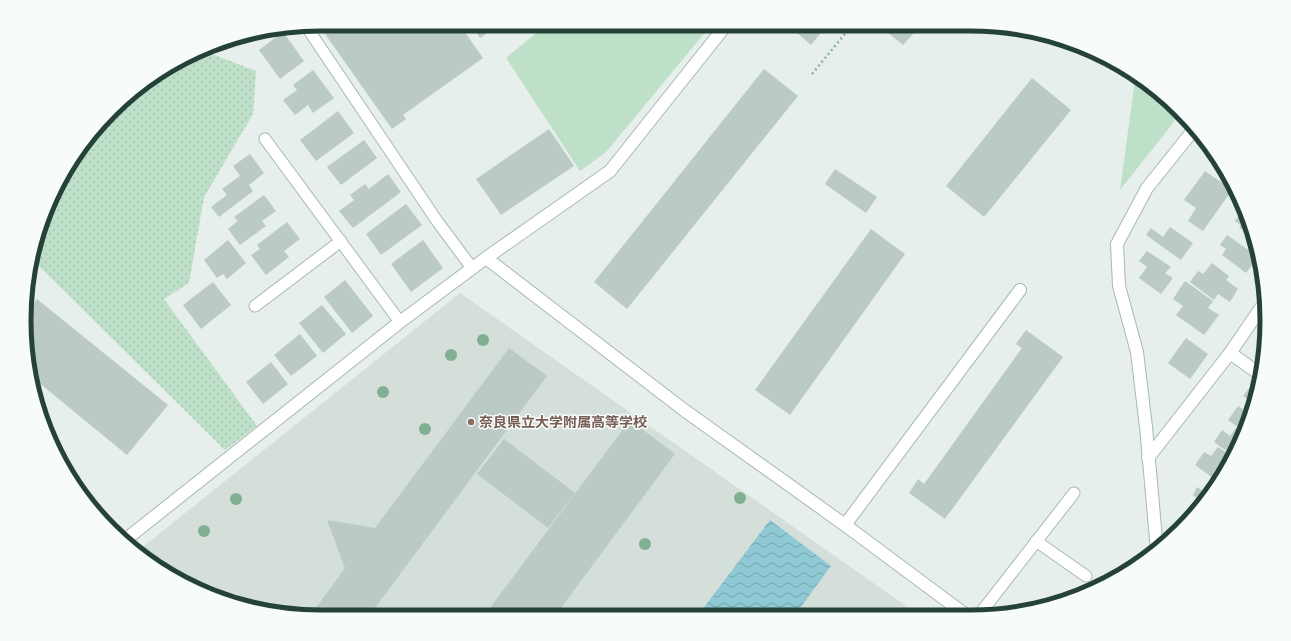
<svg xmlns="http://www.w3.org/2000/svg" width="1291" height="641" font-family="'Exo 2','Noto Sans JP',sans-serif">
  <defs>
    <pattern id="grass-dots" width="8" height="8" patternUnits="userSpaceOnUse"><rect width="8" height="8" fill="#bfe0c8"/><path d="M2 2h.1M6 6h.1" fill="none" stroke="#a4c1ad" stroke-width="1.8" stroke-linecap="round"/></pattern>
    <pattern id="water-waves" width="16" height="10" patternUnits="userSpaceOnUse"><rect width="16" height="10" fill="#8ec9d4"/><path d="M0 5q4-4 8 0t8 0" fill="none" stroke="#74a5ad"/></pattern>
  </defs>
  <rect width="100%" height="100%" fill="#e6efeb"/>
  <path fill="#d4dfda" d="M460 293 919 615 301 616 244 607 190 587 139 550Z"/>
  <path fill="url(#grass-dots)" d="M204 51 256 71 253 114 204 197 189 283 164 299 257 426 225 450 31 258 47 207 74 156 140 85Z"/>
  <g fill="#bfe0c8">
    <path d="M547 24H712L606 152 580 171 506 58Z"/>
    <path d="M1134 75 1151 85 1181 113 1120 190 1135 80Z"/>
  </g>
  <path fill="url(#water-waves)" d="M770 520 831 566 795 615H710L702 610Z"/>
  <g fill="#bbcac4">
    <path d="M318 24H459L483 58 403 115 406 119 392 129Z"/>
    <path d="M471 24H500L480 38Z"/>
    <path d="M787 24H828L811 45Z"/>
    <path d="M830 24H840L836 30Z"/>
    <path d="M878 25H921L903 45Z"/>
    <path d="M283 32 304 61 280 79 259 50Z"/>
    <path d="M241 37V43L222 42 225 40Z"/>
    <path d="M764 69 798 96 627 309 594 282Z"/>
    <path d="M313 70 334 98 313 113 308 105 295 115 283 100 297 90 293 85Z"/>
    <path d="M1032 78 1071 110 984 217 946 186Z"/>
    <path d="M338 111 354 133 316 161 300 140Z"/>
    <path d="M549 129 574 166 501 215 476 179Z"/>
    <path d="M364 140 377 158 341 185 327 167Z"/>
    <path d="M250 154 264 173 249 185 253 191 219 217 211 207 227 195 222 189 240 176 233 166Z"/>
    <path d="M835 169 877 197 866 213 825 184Z"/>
    <path d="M1205 171 1232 190 1203 231 1188 221 1196 208 1184 200Z"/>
    <path d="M388 174 401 192 353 228 339 211 354 200 350 195 365 184 369 189Z"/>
    <path d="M264 195 276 211 262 221 266 226 240 245 228 229 238 221 234 217Z"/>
    <path d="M406 204 422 225 381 255 366 234Z"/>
    <path d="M1244 208 1251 225 1254 238 1239 227 1241 225 1235 221Z"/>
    <path d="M287 222 300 239 284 251 289 257 266 275 251 255 260 249 257 245Z"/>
    <path d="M1170 227 1193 243 1181 260 1146 235 1151 228 1163 237Z"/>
    <path d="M871 229 905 254 790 415 755 390Z"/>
    <path d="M1227 235 1254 254 1251 258 1255 261 1246 273 1222 255 1226 249 1220 245Z"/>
    <path d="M228 240 246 263 227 279 223 274 217 278 204 260Z"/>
    <path d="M423 240 443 268 411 292 391 264Z"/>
    <path d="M1147 251 1171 267 1165 273 1173 278 1161 294 1139 278 1147 267 1139 261Z"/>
    <path d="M1212 263 1229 276 1226 280 1238 289 1230 302 1218 294 1214 300 1190 282 1198 271 1203 274Z"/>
    <path d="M345 280 373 316 352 333 324 297Z"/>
    <path d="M1185 281 1213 301 1208 308 1219 315 1204 335 1176 315 1183 306 1173 299Z"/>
    <path d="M213 282 231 305 201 329 183 305Z"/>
    <path d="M37 299 168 405 127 455 32 377 27 359 28 310Z"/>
    <path d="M322 305 346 334 323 353 299 323Z"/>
    <path d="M1026 330 1063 357 945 519 909 493 918 479 924 484 1022 348 1016 344Z"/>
    <path d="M300 334 317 356 291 376 274 355Z"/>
    <path d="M1186 338 1208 354 1190 379 1168 363Z"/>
    <path d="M509 348 547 376 369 616H310L345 568 327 520 375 528Z"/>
    <path d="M271 362 288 384 263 404 246 382Z"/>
    <path d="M1252 384 1258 388 1254 404 1243 396Z"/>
    <path d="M1254 404 1244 431 1228 420 1238 406 1248 413Z"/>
    <path d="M630 420 675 454 555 616H484Z"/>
    <path d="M1236 428 1244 433 1234 456 1214 442 1222 430 1230 436Z"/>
    <path d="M504 439 575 493 548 528 477 474Z"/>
    <path d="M1218 447 1233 457 1217 481 1195 465 1204 452 1211 456Z"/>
    <path d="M1197 487 1208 494 1200 507 1201 501 1193 495Z"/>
  </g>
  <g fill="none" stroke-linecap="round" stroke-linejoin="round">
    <g stroke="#a8b8b2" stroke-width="13">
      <g id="service">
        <path d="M306 26 437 221 472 268"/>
        <path d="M265 139 400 322"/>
        <path d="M255 306 341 241"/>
        <path d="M1036 541 1086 576"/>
        <path d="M979 615 1074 493"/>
      </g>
    </g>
    <g stroke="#a8b8b2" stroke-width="14">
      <g id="minor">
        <path d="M486 258 684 410 845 525 966 615"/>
        <path d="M1230 353 1261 375"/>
        <path d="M1148 458 1230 353 1265 302"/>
        <path d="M845 525 1020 290"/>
        <path d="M125 540 400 322 486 258 610 171 727 24"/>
        <path d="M1157 550 1146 427 1137 352 1119 286 1117 244 1147 188 1195 128"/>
      </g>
    </g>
    <path stroke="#86b3a5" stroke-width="2.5" stroke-dasharray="2 3" stroke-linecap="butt" d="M812 74 853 24"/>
    <use href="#service" stroke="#fff" stroke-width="11"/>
    <use href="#minor" stroke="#fff" stroke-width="12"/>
  </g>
  <g fill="#80af93">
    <circle cx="483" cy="340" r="6"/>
    <circle cx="451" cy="355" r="6"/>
    <circle cx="383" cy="392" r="6"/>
    <circle cx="425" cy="429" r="6"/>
    <circle cx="740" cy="498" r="6"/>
    <circle cx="236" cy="499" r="6"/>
    <circle cx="204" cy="531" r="6"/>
    <circle cx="645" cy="544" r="6"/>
  </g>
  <circle fill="#8d6e63" stroke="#f7fbf9" stroke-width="1.5" cx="471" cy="422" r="4"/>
  <g text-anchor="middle" stroke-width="3" stroke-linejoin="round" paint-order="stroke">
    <g font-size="14" font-weight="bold" fill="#785e54" stroke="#f7fbf9" text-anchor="start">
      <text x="479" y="427">奈良県立大学附属高等学校</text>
    </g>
  </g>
  <path d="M0 0H1291V641H0ZM320 31H971A289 289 0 0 1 1260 320V321A289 289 0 0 1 971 610H320A289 289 0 0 1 31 321V320A289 289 0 0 1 320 31Z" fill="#f7fbf9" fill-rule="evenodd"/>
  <path fill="none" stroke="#24423a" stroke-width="5" d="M320 31H971A289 289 0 0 1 1260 320V321A289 289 0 0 1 971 610H320A289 289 0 0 1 31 321V320A289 289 0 0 1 320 31Z"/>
</svg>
